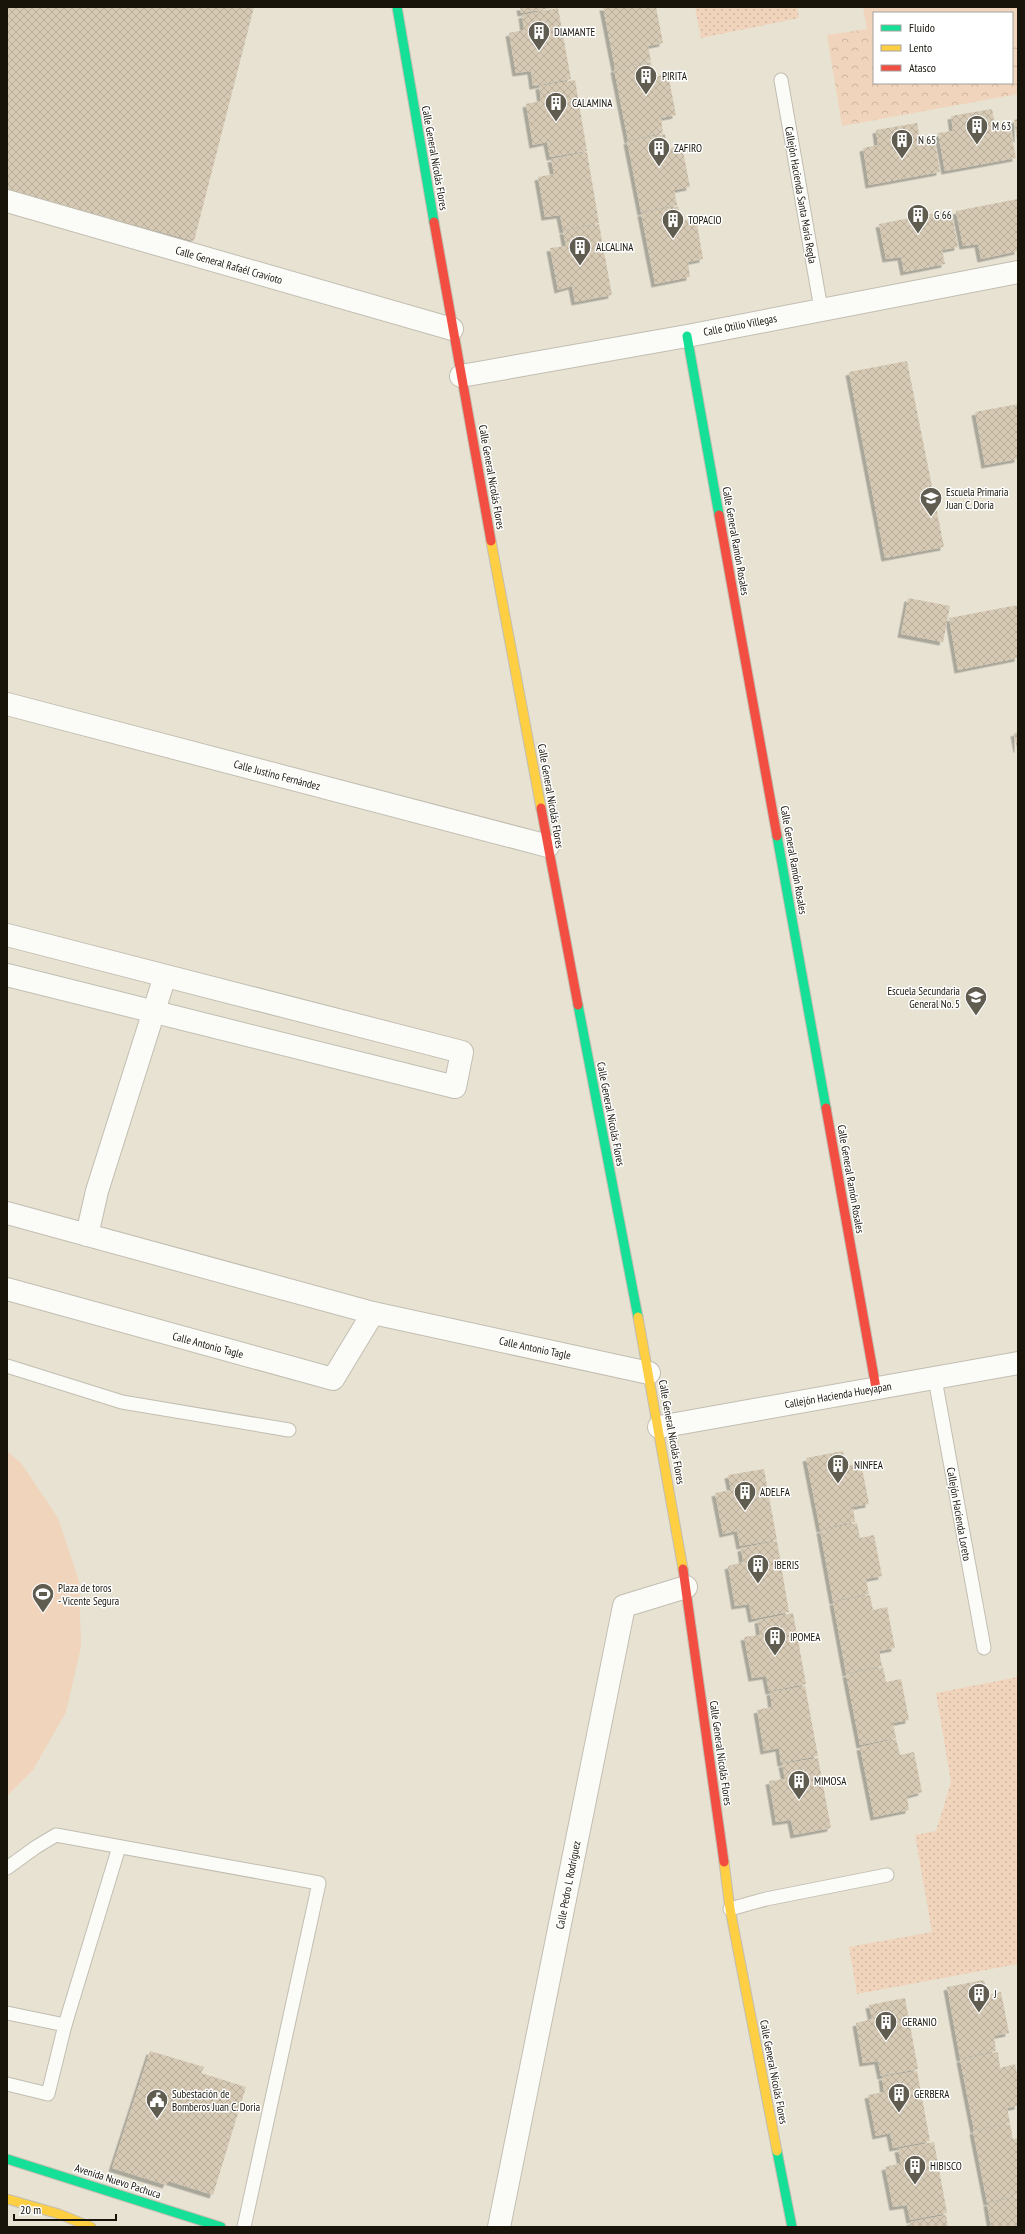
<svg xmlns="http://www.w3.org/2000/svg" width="1025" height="2234" font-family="'PT Sans Narrow',sans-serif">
  <defs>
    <pattern id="grass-dots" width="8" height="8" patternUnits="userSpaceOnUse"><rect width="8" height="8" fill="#f1d4bc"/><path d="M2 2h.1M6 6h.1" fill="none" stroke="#ceb5a0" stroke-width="1.8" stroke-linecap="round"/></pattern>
    <pattern id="forest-crowns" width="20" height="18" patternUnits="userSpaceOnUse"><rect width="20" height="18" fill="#f1d4bc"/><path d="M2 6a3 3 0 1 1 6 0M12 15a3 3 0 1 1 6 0" fill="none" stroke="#ceb5a0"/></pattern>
    <pattern id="building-cross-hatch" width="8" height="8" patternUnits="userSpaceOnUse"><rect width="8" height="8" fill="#d7cab5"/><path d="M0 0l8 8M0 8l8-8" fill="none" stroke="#b8ad9a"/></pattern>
    <filter id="shadow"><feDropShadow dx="-3.5" dy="3.5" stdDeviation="0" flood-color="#0004"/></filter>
  </defs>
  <rect width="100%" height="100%" fill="#e7e2d2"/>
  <g fill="url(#grass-dots)">
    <path d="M695 7H797L799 18 701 38Z"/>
    <path d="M1018 1677V1964L857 1994 849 1947 932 1932 915 1835 936 1831 951 1782 936 1693Z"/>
  </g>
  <path fill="url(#forest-crowns)" d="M867 29 874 68V83H1012V45L1018 44V94L842 126 827 35Z"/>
  <g fill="#f1d4bc">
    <path d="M863 7H1018V44L1012 45V13H874V68Z"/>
    <path d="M7 1451 21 1463 58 1518 79 1581 81 1647 66 1712 33 1770 7 1796Z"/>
  </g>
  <g fill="url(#building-cross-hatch)" filter="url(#shadow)">
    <path d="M7 7H254L194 241 7 190Z"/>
    <path d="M520 7H553V8L521 13Z"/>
    <path d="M603 7H656L663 43 648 46 651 61 615 68Z"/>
    <path d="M558 8 571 79 533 86 531 71 516 73 509 33 524 30 522 15Z"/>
    <path d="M651 62 654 77 668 74 676 115 661 118 663 133 628 140 614 69Z"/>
    <path d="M575 80 587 151 550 157 547 142 533 145 526 104 541 101 539 86Z"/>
    <path d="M992 109 995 125 1009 122 1016 158 945 171 938 133 953 131 951 116Z"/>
    <path d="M1018 119V139H1017L1014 120Z"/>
    <path d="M917 123 920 139 934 136 940 172 869 185 863 148 878 145 876 130Z"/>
    <path d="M665 134 667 149 682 146 690 187 674 190 677 205 641 212 627 141Z"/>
    <path d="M587 152 599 223 563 230 560 215 545 217 538 177 554 174 551 159Z"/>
    <path d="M1018 199V251L981 259 978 244 963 246 956 211Z"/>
    <path d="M678 206 681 221 696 218 703 259 688 262 690 277 655 284 641 213Z"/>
    <path d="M951 210 958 247 942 250 945 264 904 272 901 257 886 259 879 224Z"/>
    <path d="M599 224 612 295 575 302 572 286 558 290 550 248 566 246 563 231Z"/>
    <path d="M907 361 944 547 885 558 849 372Z"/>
    <path d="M1018 404V459L985 465 975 412Z"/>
    <path d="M908 598 950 606 943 642 901 634Z"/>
    <path d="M1018 605V658L958 670 949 618Z"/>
    <path d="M1018 732V749H1017L1014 733Z"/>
    <path d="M843 1451 846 1466 861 1463 869 1504 853 1507 855 1522 820 1529 806 1458Z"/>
    <path d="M764 1469 777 1540 740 1546 737 1531 723 1534 715 1493 731 1490 728 1475Z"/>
    <path d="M857 1523 860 1538 874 1535 882 1576 866 1579 869 1594 833 1601 820 1530Z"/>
    <path d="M777 1541 789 1612 752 1619 749 1604 735 1606 728 1566 743 1562 741 1548Z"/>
    <path d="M870 1595 873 1610 887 1607 895 1648 879 1651 882 1666 846 1673 833 1602Z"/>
    <path d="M793 1613 806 1684 769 1691 766 1676 752 1678 744 1637 760 1635 758 1620Z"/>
    <path d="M883 1667 886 1682 901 1679 909 1720 893 1723 896 1738 860 1745 846 1674Z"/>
    <path d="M805 1686 818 1756 781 1763 779 1748 764 1751 757 1710 772 1707 770 1692Z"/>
    <path d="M896 1739 900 1755 914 1752 922 1792 907 1796 909 1810 874 1817 860 1747Z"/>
    <path d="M818 1758 831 1828 794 1835 791 1820 776 1822 769 1781 785 1779 782 1764Z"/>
    <path d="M984 1980 987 1995 1001 1992 1009 2033 994 2036 996 2051 960 2058 947 1987Z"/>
    <path d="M905 1998 918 2069 881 2076 878 2061 863 2063 856 2023 872 2019 869 2005Z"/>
    <path d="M150 2051 204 2067 201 2073 246 2087 213 2195 168 2181 166 2185 112 2168Z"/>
    <path d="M998 2052 1000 2068 1015 2064 1018 2080V2106L1007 2108 1010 2123 974 2130 960 2059Z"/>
    <path d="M917 2071 930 2141 893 2148 890 2133 876 2136 868 2095 884 2092 882 2077Z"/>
    <path d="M1010 2124 1013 2139 1018 2138V2196L987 2202 973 2131Z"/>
    <path d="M934 2142 947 2213 910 2220 907 2205 893 2207 885 2167 901 2163 898 2149Z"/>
    <path d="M1018 2197V2227H991L987 2203Z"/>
    <path d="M946 2215 948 2227H911L910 2222Z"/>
  </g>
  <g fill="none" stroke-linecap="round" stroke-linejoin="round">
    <g stroke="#c2beb1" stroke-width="15">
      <g id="lane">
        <path d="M781 80 821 309"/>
        <path d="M7 1366 122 1402 289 1430"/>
        <path d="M935 1379 984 1648"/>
        <path d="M7 1868 36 1847 56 1835 319 1883 244 2227"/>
        <path d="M730 1909 766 1899 887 1875"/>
        <path d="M7 2013 65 2025"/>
        <path d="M7 2084 48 2094 65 2025 119 1847"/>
      </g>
    </g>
    <g stroke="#c2beb1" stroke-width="24">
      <g id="street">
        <path d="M7 201 452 329"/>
        <path d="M461 376 687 336 1018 272"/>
        <path d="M7 704 548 846"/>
        <path d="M7 935 462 1052 455 1087 7 975"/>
        <path d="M7 1213 373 1313 649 1373"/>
        <path d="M87 1235 97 1191 165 976"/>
        <path d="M7 1289 333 1379 373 1313"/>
        <path d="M659 1427 1018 1363"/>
        <path d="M499 2227 624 1606 686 1587"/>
      </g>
    </g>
    <g stroke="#c2beb1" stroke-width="11">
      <g id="fast">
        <path d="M397 7 434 222"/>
        <path d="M687 336 719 515"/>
        <path d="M777 836 826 1108"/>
        <path d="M578 1005 638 1317"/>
        <path d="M777 2151 792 2227"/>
        <path d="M7 2159 221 2227"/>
      </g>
    </g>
    <g stroke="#c2beb1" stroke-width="11">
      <g id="slow">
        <path d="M491 541 541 808"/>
        <path d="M638 1317 683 1569"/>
        <path d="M724 1862 730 1909 777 2151"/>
        <path d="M7 2199 59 2214 91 2227"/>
      </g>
    </g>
    <g stroke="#c2beb1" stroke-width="11">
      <g id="jam">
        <path d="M434 222 491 541"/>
        <path d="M719 515 777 836"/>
        <path d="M541 808 578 1005"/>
        <path d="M826 1108 876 1388"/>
        <path d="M683 1569 724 1862"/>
      </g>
    </g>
    <use href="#lane" stroke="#fbfbf8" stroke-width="13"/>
    <use href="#street" stroke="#fbfbf8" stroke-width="22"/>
    <use href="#fast" stroke="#16e098" stroke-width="9"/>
    <use href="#slow" stroke="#ffcf43" stroke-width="9"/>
    <use href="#jam" stroke="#f24e42" stroke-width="9"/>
  </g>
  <defs>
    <g id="building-pin" transform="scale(1.15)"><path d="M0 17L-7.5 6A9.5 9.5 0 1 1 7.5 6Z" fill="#605c50" stroke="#fff"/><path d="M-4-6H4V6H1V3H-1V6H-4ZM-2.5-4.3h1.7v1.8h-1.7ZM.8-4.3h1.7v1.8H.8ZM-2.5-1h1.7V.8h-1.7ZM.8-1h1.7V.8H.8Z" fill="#fff"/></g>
    <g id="school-pin" transform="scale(1.15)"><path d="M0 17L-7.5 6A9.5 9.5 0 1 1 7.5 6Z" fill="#605c50" stroke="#fff"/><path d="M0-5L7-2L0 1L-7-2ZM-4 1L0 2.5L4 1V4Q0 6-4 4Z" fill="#fff"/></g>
    <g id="stadium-pin" transform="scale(1.15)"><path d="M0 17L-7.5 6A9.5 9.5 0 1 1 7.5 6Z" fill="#605c50" stroke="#fff"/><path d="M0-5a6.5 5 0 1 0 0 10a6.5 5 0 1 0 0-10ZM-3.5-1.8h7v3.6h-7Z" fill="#fff"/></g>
    <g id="civic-pin" transform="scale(1.15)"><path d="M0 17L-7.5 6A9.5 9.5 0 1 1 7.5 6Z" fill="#605c50" stroke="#fff"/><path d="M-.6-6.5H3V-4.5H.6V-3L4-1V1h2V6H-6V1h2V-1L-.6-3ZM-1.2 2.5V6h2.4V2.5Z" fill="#fff"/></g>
  </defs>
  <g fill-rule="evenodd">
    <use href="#building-pin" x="539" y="32"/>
    <use href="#building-pin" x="646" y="76"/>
    <use href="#building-pin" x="556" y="103"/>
    <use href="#building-pin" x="977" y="126"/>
    <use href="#building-pin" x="902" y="140"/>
    <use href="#building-pin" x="659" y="148"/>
    <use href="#building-pin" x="918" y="215"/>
    <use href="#building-pin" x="673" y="220"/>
    <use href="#building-pin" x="580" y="247"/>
    <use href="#school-pin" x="931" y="498"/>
    <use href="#school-pin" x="976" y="997"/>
    <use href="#building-pin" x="838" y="1465"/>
    <use href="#building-pin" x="745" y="1492"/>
    <use href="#building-pin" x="758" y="1565"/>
    <use href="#stadium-pin" x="43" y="1594"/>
    <use href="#building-pin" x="775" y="1637"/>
    <use href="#building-pin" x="799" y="1781"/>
    <use href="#building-pin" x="979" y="1994"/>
    <use href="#building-pin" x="886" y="2022"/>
    <use href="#building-pin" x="899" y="2094"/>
    <use href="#civic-pin" x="157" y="2100"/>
    <use href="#building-pin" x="915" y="2166"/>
  </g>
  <g text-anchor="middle" stroke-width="3" stroke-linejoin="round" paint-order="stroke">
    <g font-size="11" fill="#18140a" stroke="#fff" text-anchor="start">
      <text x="554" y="36">DIAMANTE</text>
      <text x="662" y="80">PIRITA</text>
      <text x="572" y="107">CALAMINA</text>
      <text x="992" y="130">M 63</text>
      <text x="918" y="144">N 65</text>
      <text x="674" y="152">ZAFIRO</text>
      <text x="934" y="219">G 66</text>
      <text x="688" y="224">TOPACIO</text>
      <text x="596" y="251">ALCALINA</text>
      <text x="946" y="496">Escuela Primaria<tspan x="946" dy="13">Juan C. Doria</tspan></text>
      <text x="960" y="995" text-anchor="end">Escuela Secundaria<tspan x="960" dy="13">General No. 5</tspan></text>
      <text x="854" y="1469">NINFEA</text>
      <text x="760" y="1496">ADELFA</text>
      <text x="774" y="1569">IBERIS</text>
      <text x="58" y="1592">Plaza de toros<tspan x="58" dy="13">- Vicente Segura</tspan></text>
      <text x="790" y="1641">IPOMEA</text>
      <text x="814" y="1785">MIMOSA</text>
      <text x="994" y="1998">J</text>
      <text x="902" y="2026">GERANIO</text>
      <text x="172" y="2098">Subestación de<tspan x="172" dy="13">Bomberos Juan C. Doria</tspan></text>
      <text x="914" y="2098">GERBERA</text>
      <text x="930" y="2170">HIBISCO</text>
    </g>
    <g font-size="11" fill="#18140a" stroke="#fff">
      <text transform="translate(435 158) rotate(80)" y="4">Calle General Nicolás Flores</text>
      <text transform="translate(801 195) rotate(80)" y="4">Callejón Hacienda Santa María Regla</text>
      <text transform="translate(229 265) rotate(16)" y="4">Calle General Rafaél Cravioto</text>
      <text transform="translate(740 325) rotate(-11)" y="4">Calle Otilio Villegas</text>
      <text transform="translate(492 477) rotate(80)" y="4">Calle General Nicolás Flores</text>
      <text transform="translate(736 541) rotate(80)" y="4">Calle General Ramón Rosales</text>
      <text transform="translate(277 775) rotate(15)" y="4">Calle Justino Fernández</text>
      <text transform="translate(551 796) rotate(80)" y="4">Calle General Nicolás Flores</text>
      <text transform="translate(794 860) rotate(80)" y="4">Calle General Ramón Rosales</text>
      <text transform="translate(611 1114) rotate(79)" y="4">Calle General Nicolás Flores</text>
      <text transform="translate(851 1179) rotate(80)" y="4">Calle General Ramón Rosales</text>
      <text transform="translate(208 1345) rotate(15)" y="4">Calle Antonio Tagle</text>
      <text transform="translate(535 1348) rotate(12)" y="4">Calle Antonio Tagle</text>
      <text transform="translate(838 1395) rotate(-10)" y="4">Callejón Hacienda Hueyapan</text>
      <text transform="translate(672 1432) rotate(80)" y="4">Calle General Nicolás Flores</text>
      <text transform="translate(959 1514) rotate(80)" y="4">Callejón Hacienda Loreto</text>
      <text transform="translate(721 1753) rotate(82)" y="4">Calle General Nicolás Flores</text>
      <text transform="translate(568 1885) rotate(-79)" y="4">Calle Pedro L Rodríguez</text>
      <text transform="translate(774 2072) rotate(79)" y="4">Calle General Nicolás Flores</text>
      <text transform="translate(118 2181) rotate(18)" y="4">Avenida Nuevo Pachuca</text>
    </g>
  </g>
  <rect width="1025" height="2234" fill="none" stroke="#18140a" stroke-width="16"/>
  <rect x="873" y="12" width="140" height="72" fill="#ffffff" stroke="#a3a19d"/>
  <rect x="881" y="25" width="20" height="6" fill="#16e098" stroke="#a3a19d"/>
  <text x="909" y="32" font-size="12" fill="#18140a">Fluido</text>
  <rect x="881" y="45" width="20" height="6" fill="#ffcf43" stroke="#a3a19d"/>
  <text x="909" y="52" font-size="12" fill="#18140a">Lento</text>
  <rect x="881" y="65" width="20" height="6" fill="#f24e42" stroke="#a3a19d"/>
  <text x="909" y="72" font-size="12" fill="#18140a">Atasco</text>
  <path d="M14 2214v6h102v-6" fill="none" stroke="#18140a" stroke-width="2"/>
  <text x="20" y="2214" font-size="12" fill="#18140a" stroke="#ffffff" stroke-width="3" paint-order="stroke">20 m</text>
</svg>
